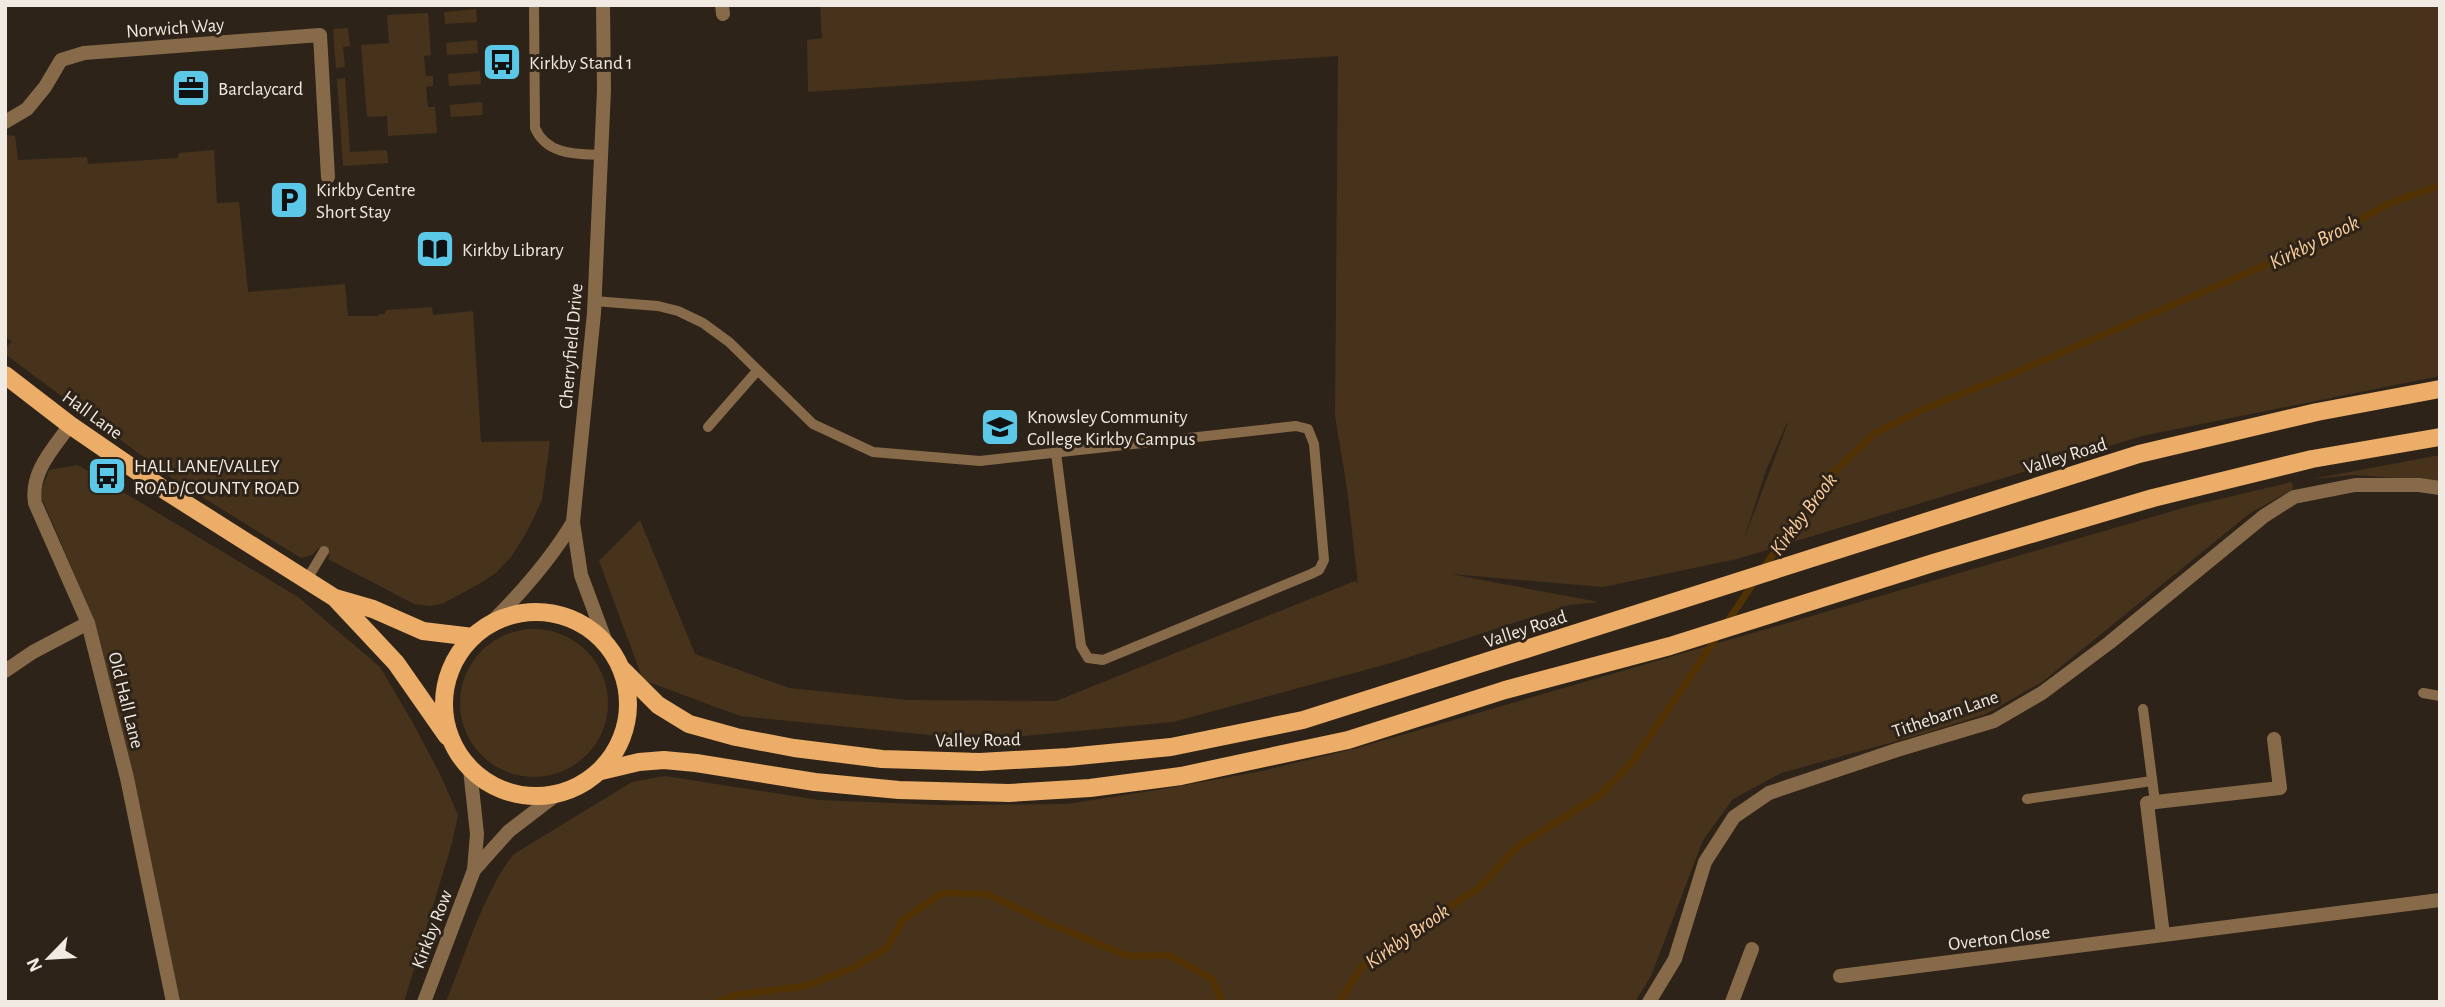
<svg xmlns="http://www.w3.org/2000/svg" width="2445" height="1007" font-family="'Alegreya Sans',sans-serif">
  <rect width="100%" height="100%" fill="#2e2318"/>
  <g fill="#47331c" fill-rule="evenodd">
    <path d="M820 5H2440V376L2142 436 1737 559 1603 587 1450 574 1599 602 1569 605 1391 663 1173 722 980 740 740 716 643 680 599 561 640 520 695 654 789 688 908 700 1056 701 1355 581 1358 584 1347 488 1335 416 1338 56 808 92 807 40 822 38ZM1787 423H1788L1744 539 1766 470Z"/>
    <path d="M476 9 477 22 445 24 444 12Z"/>
    <path d="M428 13 431 55 424 56 426 76H433V86L426 87 428 107H435L437 133 388 136 387 116 367 117 361 45 389 43 387 15Z"/>
    <path d="M348 28 350 46 343 47 345 67 336 68 333 29Z"/>
    <path d="M477 40 478 53 447 55 446 43Z"/>
    <path d="M480 71 481 84 449 86 448 74Z"/>
    <path d="M345 78 350 152 387 150 388 163 343 166 337 79Z"/>
    <path d="M482 102 483 115 451 117 450 105Z"/>
    <path d="M5 135 15 136 18 160 87 157 88 164 178 158 179 153 214 150 217 203 239 202 248 292 345 284 348 316H378L379 314H385L386 310 432 307 433 315 473 311 481 442 550 441 542 500 528 530 511 557 496 573 477 585 444 603 430 606 414 604 328 559 330 556 319 548 312 555 301 558 176 481 5 354V348L12 342 5 336Z"/>
    <path d="M2440 455V481L2354 475 2312 479Z"/>
    <path d="M78 465 298 597 380 667 413 723 441 776 458 815 452 843 404 1002H178L94 620 40 494 49 470Z"/>
    <path d="M2292 482 2293 489 2249 514 2042 682 1986 714 1926 733 1781 773 1733 799 1703 840 1651 976 1635 1002H446C464 958 485 889 514 854L632 782 665 776 819 800 940 805 1067 804 1169 788 1262 771 1357 748 2190 506Z"/>
    <circle cx="534" cy="703" r="74"/>
  </g>
  <g fill="none" stroke-linecap="round" stroke-linejoin="round">
    <g stroke="#523103" stroke-width="7">
      <path d="M1763 569 1822 483 1875 433 1919 411 2014 373 2324 240 2388 204 2440 185"/>
      <path d="M1726 624 1756 579"/>
      <path d="M718 1002 735 995 806 986 855 967 887 948 903 920 942 893 987 894 1048 923 1128 956 1169 955 1212 979 1222 1002"/>
      <path d="M1339 1002 1361 968 1380 951 1479 888 1518 846 1600 795 1633 761 1719 634"/>
    </g>
    <g stroke="#876a49" stroke-width="10">
      <path d="M534 5 535 128C547 155 575 154 601 155"/>
      <path d="M594 301 658 306 678 311 703 323 729 342 813 424 873 452 980 461 1296 426 1308 429 1314 444 1324 560 1319 570 1311 574 1103 660 1088 658 1081 646 1056 453"/>
      <path d="M708 427 757 371"/>
      <path d="M306 581 324 551"/>
      <path d="M2423 693 2440 696"/>
      <path d="M2143 709 2155 802"/>
      <path d="M2027 799 2152 781"/>
    </g>
    <g stroke="#876a49" stroke-width="14">
      <path d="M722 5 723 14"/>
      <path d="M5 122 27 109 45 87 61 60 84 53 320 35 328 177"/>
      <path d="M70 425C53 449 30 472 35 503L88 623 127 778 173 1002"/>
      <path d="M5 671 33 652 88 623"/>
      <path d="M2163 935 2147 803 2280 788 2274 739"/>
      <path d="M1840 976 2440 900"/>
      <path d="M1649 1002 1675 959 1705 862 1734 817 1769 793 1897 750 1994 721 2042 693 2109 643 2264 516 2294 497 2355 485H2419L2440 488"/>
      <path d="M1732 1002 1752 949"/>
    </g>
    <g stroke="#876a49" stroke-width="14">
      <path d="M603 5 604 90 594 313 573 522 581 575 607 645"/>
      <path d="M491 623C522 592 551 559 573 522"/>
      <path d="M474 870 509 831 556 795"/>
      <path d="M424 1002 474 870 477 834 470 769"/>
    </g>
    <g stroke="#ebad67" stroke-width="18">
      <path d="M5 375 70 425 169 493 335 598 373 609 423 631 473 637"/>
      <path d="M337 600 396 663 447 736"/>
      <circle cx="536" cy="704" r="92"/>
      <path d="M623 670 658 705 689 724 736 737 794 748 882 759 980 762 1068 757 1171 747 1303 720 2139 454 2317 412 2440 389"/>
      <path d="M601 771 639 762 664 760 696 763 815 782 899 790 1009 793 1090 788 1181 776 1348 740 1505 690 1670 646 1933 563 2153 498 2312 459 2440 437"/>
    </g>
  </g>
  <defs>
    <g id="bus-square" transform="scale(2.0125)"><rect x="-9" y="-9" width="18" height="18" rx="4" fill="#5ac8e6" stroke="#2e2318"/><path d="M-5-6H5V4H4V6H2V4H-2V6H-4V4H-5ZM-3.5-4V0h7V-4ZM-3.5 1.2v1.5H-2V1.2ZM2 1.2v1.5H3.5V1.2Z" fill="#111"/></g>
    <g id="office-square" transform="scale(2.0125)"><rect x="-9" y="-9" width="18" height="18" rx="4" fill="#5ac8e6" stroke="#2e2318"/><path d="M-6-3h4V-5.5h4V-3h4V5H-6ZM-1-4.5V-3h2v-1.5ZM-6 0V1H6V0Z" fill="#111"/></g>
    <g id="parking-square" transform="scale(2.0125)"><rect x="-9" y="-9" width="18" height="18" rx="4" fill="#5ac8e6" stroke="#2e2318"/><path d="M-3.5-5.5H1a3.5 3.5 0 0 1 0 7H-1V5.5H-3.5ZM-1-3.4V-.6H.8a1.4 1.4 0 0 0 0-2.8Z" fill="#111"/></g>
    <g id="library-square" transform="scale(2.0125)"><rect x="-9" y="-9" width="18" height="18" rx="4" fill="#5ac8e6" stroke="#2e2318"/><path d="M-6-4Q-3-5.5-.7-3.5V5Q-3 3-6 4ZM6-4Q3-5.5 .7-3.5V5Q3 3 6 4Z" fill="#111"/></g>
    <g id="university-square" transform="scale(2.0125)"><rect x="-9" y="-9" width="18" height="18" rx="4" fill="#5ac8e6" stroke="#2e2318"/><path d="M0-5L7-2L0 1L-7-2ZM-4 1L0 2.5L4 1V4Q0 6-4 4Z" fill="#111"/></g>
  </defs>
  <g fill-rule="evenodd">
    <use href="#bus-square" x="502" y="62"/>
    <use href="#office-square" x="191" y="88"/>
    <use href="#parking-square" x="289" y="200"/>
    <use href="#library-square" x="435" y="249"/>
    <use href="#university-square" x="1000" y="427"/>
    <use href="#bus-square" x="107" y="476"/>
  </g>
  <g text-anchor="middle" stroke-width="6" stroke-linejoin="round" paint-order="stroke">
    <g font-size="19" fill="#f1eae2" stroke="#2e2318">
      <text transform="translate(175 27) rotate(-4)" y="7">Norwich Way</text>
      <text transform="translate(570 346) rotate(-85)" y="7">Cherryfield Drive</text>
      <text transform="translate(93 414) rotate(36)" y="7">Hall Lane</text>
      <text transform="translate(2065 455) rotate(-17)" y="7">Valley Road</text>
      <text transform="translate(1525 628) rotate(-18)" y="7">Valley Road</text>
      <text transform="translate(127 700) rotate(76)" y="7">Old Hall Lane</text>
      <text transform="translate(1945 713) rotate(-19)" y="7">Tithebarn Lane</text>
      <text transform="translate(978 739) rotate(-1)" y="7">Valley Road</text>
      <text transform="translate(431 929) rotate(-69)" y="7">Kirkby Row</text>
      <text transform="translate(1999 937) rotate(-7)" y="7">Overton Close</text>
    </g>
    <g font-size="19" fill="#f1eae2" stroke="#2e2318" text-anchor="start">
      <text x="529" y="69">Kirkby Stand 1</text>
      <text x="218" y="95">Barclaycard</text>
      <text x="316" y="196">Kirkby Centre<tspan x="316" dy="22">Short Stay</tspan></text>
      <text x="462" y="256">Kirkby Library</text>
      <text x="1027" y="423">Knowsley Community<tspan x="1027" dy="22">College Kirkby Campus</tspan></text>
      <text x="134" y="472">HALL LANE/VALLEY<tspan x="134" dy="22">ROAD/COUNTY ROAD</tspan></text>
    </g>
    <g font-size="21" font-style="italic" fill="#fcce9d" stroke="#2e2318">
      <text transform="translate(2314 242) rotate(-26)" y="7">Kirkby Brook</text>
      <text transform="translate(1803 514) rotate(-53)" y="7">Kirkby Brook</text>
      <text transform="translate(1407 936) rotate(-35)" y="7">Kirkby Brook</text>
    </g>
  </g>
  <rect width="2445" height="1007" fill="none" stroke="#f1eae2" stroke-width="14"/>
  <g transform="translate(49 958) rotate(245)" stroke="#2e2318" stroke-width="5" paint-order="stroke">
  <path d="M0-5L12 26L0 18L-12 26Z" fill="#f1eae2"/>
  <text y="-10" font-size="19" font-weight="bold" text-anchor="middle" fill="#f1eae2">N</text>
  </g>
</svg>
